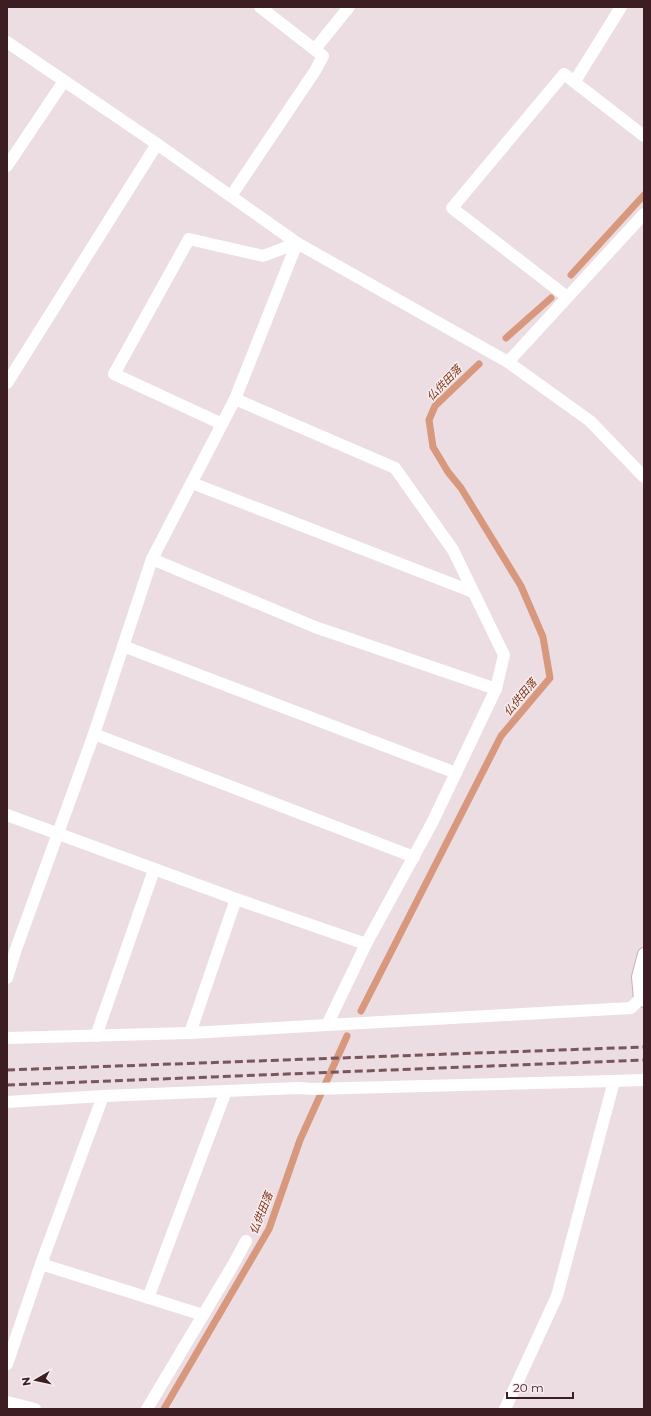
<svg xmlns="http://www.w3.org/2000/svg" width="651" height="1416" font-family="Montserrat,'Noto Sans JP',sans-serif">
  <rect width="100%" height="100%" fill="#ebdde1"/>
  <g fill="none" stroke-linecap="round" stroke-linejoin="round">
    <g stroke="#d7987d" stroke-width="7">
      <path d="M571 275 644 195"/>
      <path d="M506 338 551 298"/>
      <path d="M361 1011 501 736 550 678 543 637 521 586 461 488 448 472 433 447 429 420 435 406 479 364"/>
      <path d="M164 1409 269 1229 300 1140 347 1036"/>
    </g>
    <g stroke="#ccafb5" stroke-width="14">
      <path id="secondary" d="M644 954 638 977 640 999 644 1001"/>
    </g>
    <g stroke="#fff" stroke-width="12">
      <path d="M315 49 349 7"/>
      <path d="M575 81 621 7"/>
      <path d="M222 424 114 374 189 239 263 256 297 243"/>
      <path d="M192 483 473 592"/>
      <path d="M152 559 315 627 496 689"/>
      <path d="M123 646 456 773"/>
      <path d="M94 734 414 857"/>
      <path d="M190 1033 236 899"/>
      <path d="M96 1036 154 870"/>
      <path d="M41 1264 203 1315"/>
      <path d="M148 1298 226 1091"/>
    </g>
    <g stroke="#fff" stroke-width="12">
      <path d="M7 42 157 144 297 243 508 362 590 421 644 477"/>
      <path d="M7 166 64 81"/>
      <path d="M231 196 315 71 323 56 260 7"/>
      <path d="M567 297 452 208 564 74 644 136"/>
      <path d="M508 362 644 214"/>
      <path d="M7 383 157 144"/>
      <path d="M7 815 236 899 366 944"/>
      <path d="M7 978 16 949 94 734 152 559 235 399 297 243"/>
      <path d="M327 1025 631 1008 640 999"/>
      <path d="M7 1038 190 1033 327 1025 366 944 432 823 496 689 504 655 453 550 395 468 235 399"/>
      <path d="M7 1102 103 1096 299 1088 311 1089 614 1081"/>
      <path d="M7 1364 41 1264 103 1096"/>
      <path d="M7 1402 35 1409"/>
      <path d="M147 1409 233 1265 246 1241"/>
      <path d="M505 1409 557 1296 614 1081 644 1080"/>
    </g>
    <use href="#secondary" stroke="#fff" stroke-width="12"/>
    <g stroke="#78565b" stroke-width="3" stroke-dasharray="8 4" stroke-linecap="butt">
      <path d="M7 1070 644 1047"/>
      <path d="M7 1085 644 1060"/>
    </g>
  </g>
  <g text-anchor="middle" stroke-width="3" stroke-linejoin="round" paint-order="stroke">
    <g font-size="11" font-style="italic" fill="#7d3311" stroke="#f7edf1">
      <text transform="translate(444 383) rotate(-46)" y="4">仏供田落</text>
      <text transform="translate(520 697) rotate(-50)" y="4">仏供田落</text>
      <text transform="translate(261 1213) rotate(-68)" y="4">仏供田落</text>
    </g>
  </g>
  <rect width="651" height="1416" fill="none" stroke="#3c1d21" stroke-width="16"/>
  <g transform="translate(36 1380) rotate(261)" stroke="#f7edf1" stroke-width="3" paint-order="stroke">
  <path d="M0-3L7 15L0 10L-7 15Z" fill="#3c1d21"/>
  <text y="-6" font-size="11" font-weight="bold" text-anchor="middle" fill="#3c1d21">N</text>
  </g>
  <path d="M507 1392v6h66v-6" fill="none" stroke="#3c1d21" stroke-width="2"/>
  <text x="513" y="1392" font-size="12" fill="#3c1d21" stroke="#f7edf1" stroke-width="3" paint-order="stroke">20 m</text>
</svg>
